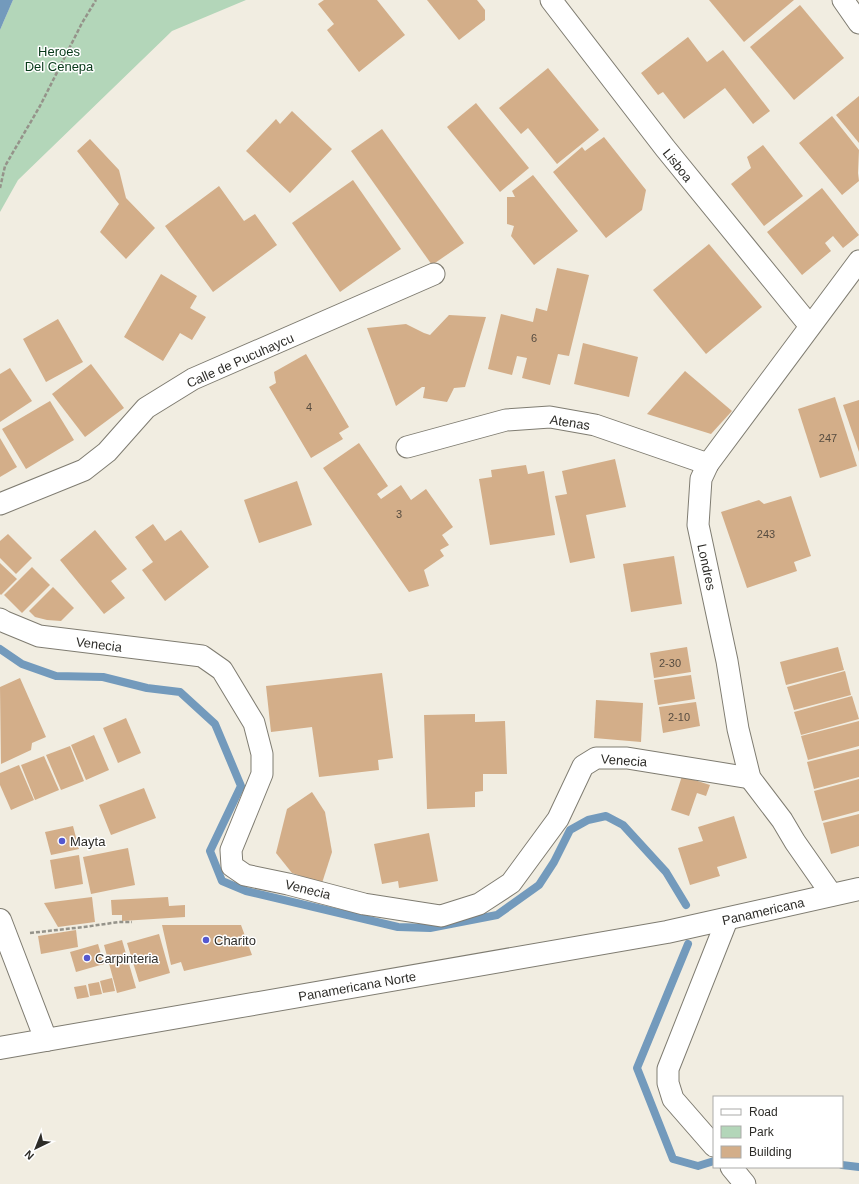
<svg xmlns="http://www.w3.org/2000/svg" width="859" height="1184" font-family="Arial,sans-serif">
  <rect width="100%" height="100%" fill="#f1ede1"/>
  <path fill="#b3d6b9" d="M13 0H246L172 31 18 180 0 212V30Z"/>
  <path fill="#739abc" d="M0 0H13L0 30Z"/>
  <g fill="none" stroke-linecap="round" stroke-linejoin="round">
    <g stroke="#739abc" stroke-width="8">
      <path d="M0 649 22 664 56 676 103 677 147 688 180 692 215 724 241 786 210 851 222 881 246 891 398 927 430 928 497 915 539 885 554 862 570 830 588 820 606 816 623 825 666 872 686 905"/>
      <path d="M688 944 637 1068 673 1159 698 1166 714 1161"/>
      <path d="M842 1165 859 1167"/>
    </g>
  </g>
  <g fill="#d3ae89">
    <path d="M324 0H377L405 35 359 72 327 30 334 24 318 4Z"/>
    <path d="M427 0H477L485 10V20L459 40Z"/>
    <path d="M709 0H794L744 42Z"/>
    <path d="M800 5 844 58 794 100 750 47Z"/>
    <path d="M688 37 707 62 723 50 770 111 753 124 725 88 684 119 663 92 658 95 641 73Z"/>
    <path d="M548 68 599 130 557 164 528 128 521 134 499 108Z"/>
    <path d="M859 96V143L836 115Z"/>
    <path d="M476 103 529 168 500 192 447 127Z"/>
    <path d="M292 111 332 149 290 193 246 151 276 119 280 124Z"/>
    <path d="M832 116 859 150 858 173 859 181 842 195 799 143Z"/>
    <path d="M382 129 464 243 432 265 351 151Z"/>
    <path d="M604 137 646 190 642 210 606 238 553 172 582 147 585 151Z"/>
    <path d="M90 139 119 170 126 198 155 228 126 259 100 232 119 204 77 151Z"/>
    <path d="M763 145 803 196 764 226 731 184 751 168 747 157Z"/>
    <path d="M533 175 578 231 534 265 511 236 514 226 507 224V197H515L512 191Z"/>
    <path d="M353 180 401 249 340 292 292 223Z"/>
    <path d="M219 186 244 221 255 214 277 245 213 292 165 226Z"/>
    <path d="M822 188 859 235 843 248 833 236 825 243 831 251 802 275 767 232Z"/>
    <path d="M709 244 762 307 706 354 653 290Z"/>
    <path d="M557 268 589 275 569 356 558 354 550 385 522 378 527 358 517 356 512 375 488 369 501 314 533 322 536 308 547 311Z"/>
    <path d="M161 274 197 296 190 308 206 317 192 340 180 333 163 361 124 337Z"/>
    <path d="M449 315 486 317 465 387 454 388 447 402 423 398 425 387H422L396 406 367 328 406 324 424 333 430 335Z"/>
    <path d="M58 319 83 362 46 382 23 339Z"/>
    <path d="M583 343 638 357 629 397 574 384Z"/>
    <path d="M306 354 349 427 339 433 343 439 311 458 269 387 276 383 274 372Z"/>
    <path d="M91 364 124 408 85 437 52 394Z"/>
    <path d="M10 368 32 401 0 422V374Z"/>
    <path d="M685 371 732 411 711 434 647 414Z"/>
    <path d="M835 397 857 466 820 478 798 409Z"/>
    <path d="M859 400V452L843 405Z"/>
    <path d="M50 401 74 440 26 469 2 429Z"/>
    <path d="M0 438 17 467 0 477Z"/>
    <path d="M359 443 388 486 377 494 381 499 401 485 411 500 426 489 453 527 442 535 449 545 440 550 444 556 424 570 429 586 409 592 323 468Z"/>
    <path d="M615 459 626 507 586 515 595 558 570 563 555 496 567 494 562 471Z"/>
    <path d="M526 465 528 474 544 471 555 535 490 545 479 479 492 477 491 470Z"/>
    <path d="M297 481 312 525 259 543 244 500Z"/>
    <path d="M791 496 811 556 794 562 797 571 747 588 721 512 759 500 764 504Z"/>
    <path d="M153 524 165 541 181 530 209 567 165 601 142 570 153 562 135 537Z"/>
    <path d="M95 530 127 569 111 581 125 598 104 614 60 560Z"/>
    <path d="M8 534 32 558 16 574 0 558V541Z"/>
    <path d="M674 556 682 604 631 612 623 564Z"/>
    <path d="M0 563 17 579 1 595 0 594Z"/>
    <path d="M32 567 50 585 22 613 4 595Z"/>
    <path d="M53 587 74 608 61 621 47 620 35 617 29 611Z"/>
    <path d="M687 647 691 672 654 678 650 653Z"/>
    <path d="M838 647 844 670 786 685 780 662Z"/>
    <path d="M845 671 851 695 794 710 787 687Z"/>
    <path d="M382 673 393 758 378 760 379 770 319 777 312 727 271 732 266 686Z"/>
    <path d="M691 675 695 699 658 705 654 680Z"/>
    <path d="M20 678 46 737 32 743 31 750 1 764 0 687Z"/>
    <path d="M852 696 859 719 801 735 794 712Z"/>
    <path d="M596 700 643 703 641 742 594 738Z"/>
    <path d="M696 702 700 726 663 733 659 707Z"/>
    <path d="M475 714V722L505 721 507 774H483V791L475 792V807L427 809 424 715Z"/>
    <path d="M126 718 141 753 118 763 103 728Z"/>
    <path d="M859 721V746L808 760 801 736Z"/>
    <path d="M94 735 109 770 86 780 71 745Z"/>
    <path d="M70 746 84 781 61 790 46 755Z"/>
    <path d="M859 749V777L814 789 807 762Z"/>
    <path d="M44 756 59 790 35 800 21 765Z"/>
    <path d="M19 765 34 800 11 810 0 785V773Z"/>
    <path d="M682 776 710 785 706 796 697 793 689 816 671 810Z"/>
    <path d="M859 779V811L822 821 814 791Z"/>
    <path d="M144 788 156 818 111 835 99 805Z"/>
    <path d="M312 792 325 812 332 852 322 883 292 873 276 853 287 809Z"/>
    <path d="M859 814V846L831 854 823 823Z"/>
    <path d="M734 816 747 858 717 867 720 876 690 885 678 848 703 841 698 827Z"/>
    <path d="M73 826 79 849 51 855 45 832Z"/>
    <path d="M429 833 438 881 399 888 398 881 382 884 374 844Z"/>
    <path d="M128 848 135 885 91 894 83 857Z"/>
    <path d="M79 855 83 884 55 889 50 860Z"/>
    <path d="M92 897 95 922 58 927 44 903Z"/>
    <path d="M168 897 169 906 185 905V917L122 921V915H112L111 900Z"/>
    <path d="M162 925H241L252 955 184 971 181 962 171 965Z"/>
    <path d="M76 930 78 947 41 954 38 936Z"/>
    <path d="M159 934 170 973 139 982 127 943Z"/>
    <path d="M122 940 136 988 117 993 104 945Z"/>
    <path d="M98 944 104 964 76 972 70 952Z"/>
    <path d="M112 978 115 991 103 993 100 981Z"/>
    <path d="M99 982 102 994 90 996 88 984Z"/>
    <path d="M86 985 89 997 77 999 74 987Z"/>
  </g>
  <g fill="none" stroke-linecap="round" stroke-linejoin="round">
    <g stroke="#7f7c71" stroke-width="23">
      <g id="street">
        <path d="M551 0 665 148 810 326"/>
        <path d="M843 0 859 23"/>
        <path d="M407 447 506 420 550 417 595 425 708 464"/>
        <path d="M0 504 84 470 107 452 146 408 193 379 434 274"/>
        <path d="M0 619 5 622 39 636 202 656 222 670 254 723 262 754V774L231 850 232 866 245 875 288 884 364 904 441 916 479 904 511 883 558 819 583 766 596 758H627L750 778"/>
        <path d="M832 895 795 842 782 820 750 778 738 729 727 661 698 525 701 479 708 464 859 261"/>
        <path d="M714 1146 673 1099 668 1083V1069L727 920"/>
        <path d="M731 1167 745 1184"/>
      </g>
    </g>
    <g stroke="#7f7c71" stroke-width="24">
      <g id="secondary">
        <path d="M0 920 46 1040"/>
        <path d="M0 1048 667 932 859 889"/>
      </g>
    </g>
    <g stroke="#95938a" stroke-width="2.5" stroke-dasharray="4 2" stroke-linecap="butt">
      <path d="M0 188 5 166 40 106 82 23 96 0"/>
      <path d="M30 933 84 927 119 922H132"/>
    </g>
    <use href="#street" stroke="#fff" stroke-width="21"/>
    <use href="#secondary" stroke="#fff" stroke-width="22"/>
  </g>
  <g fill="#5458cf" stroke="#fff" stroke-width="1.5">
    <circle cx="62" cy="841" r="4"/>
    <circle cx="206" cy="940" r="4"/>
    <circle cx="87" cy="958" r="4"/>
  </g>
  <g text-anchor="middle" stroke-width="3" stroke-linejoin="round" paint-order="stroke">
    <g font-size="11" fill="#564c40">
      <text x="534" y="342">6</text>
      <text x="309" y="411">4</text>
      <text x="828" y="442">247</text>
      <text x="399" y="518">3</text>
      <text x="766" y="538">243</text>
      <text x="670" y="667">2-30</text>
      <text x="679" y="721">2-10</text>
    </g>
    <g font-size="13" fill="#073919" stroke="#fff">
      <text x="59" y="56">Heroes<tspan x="59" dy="15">Del Cenepa</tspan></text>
    </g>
    <g font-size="13" fill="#2d2c28" stroke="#fff">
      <text transform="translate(678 165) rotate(51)" y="5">Lisboa</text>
      <text transform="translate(240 360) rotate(-24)" y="5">Calle de Pucuhaycu</text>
      <text transform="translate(570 422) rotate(9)" y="5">Atenas</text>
      <text transform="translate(707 567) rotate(78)" y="5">Londres</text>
      <text transform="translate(99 644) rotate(7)" y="5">Venecia</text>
      <text transform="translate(624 760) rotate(4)" y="5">Venecia</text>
      <text transform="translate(308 889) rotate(14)" y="5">Venecia</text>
      <text transform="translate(763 911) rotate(-13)" y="5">Panamericana</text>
      <text transform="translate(357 986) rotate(-10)" y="5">Panamericana Norte</text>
    </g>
    <g font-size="13" fill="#2d2c28" stroke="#fff" text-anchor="start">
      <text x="70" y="846">Mayta</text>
      <text x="214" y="945">Charito</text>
      <text x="95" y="963">Carpinteria</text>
    </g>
  </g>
  <rect x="713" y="1096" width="130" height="72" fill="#ffffff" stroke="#ababa9"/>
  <rect x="721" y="1109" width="20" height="6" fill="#ffffff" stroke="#ababa9"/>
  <text x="749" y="1116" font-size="12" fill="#2d2c28">Road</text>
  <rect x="721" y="1126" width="20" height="12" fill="#b3d6b9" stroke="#ababa9"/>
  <text x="749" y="1136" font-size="12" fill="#2d2c28">Park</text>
  <rect x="721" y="1146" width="20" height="12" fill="#d3ae89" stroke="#ababa9"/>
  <text x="749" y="1156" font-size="12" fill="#2d2c28">Building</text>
  <g transform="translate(36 1148) rotate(223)" stroke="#ffffff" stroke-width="3" paint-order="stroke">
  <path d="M0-3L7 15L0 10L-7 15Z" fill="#2d2c28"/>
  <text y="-6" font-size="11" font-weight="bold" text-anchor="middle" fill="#2d2c28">N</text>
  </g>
</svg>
